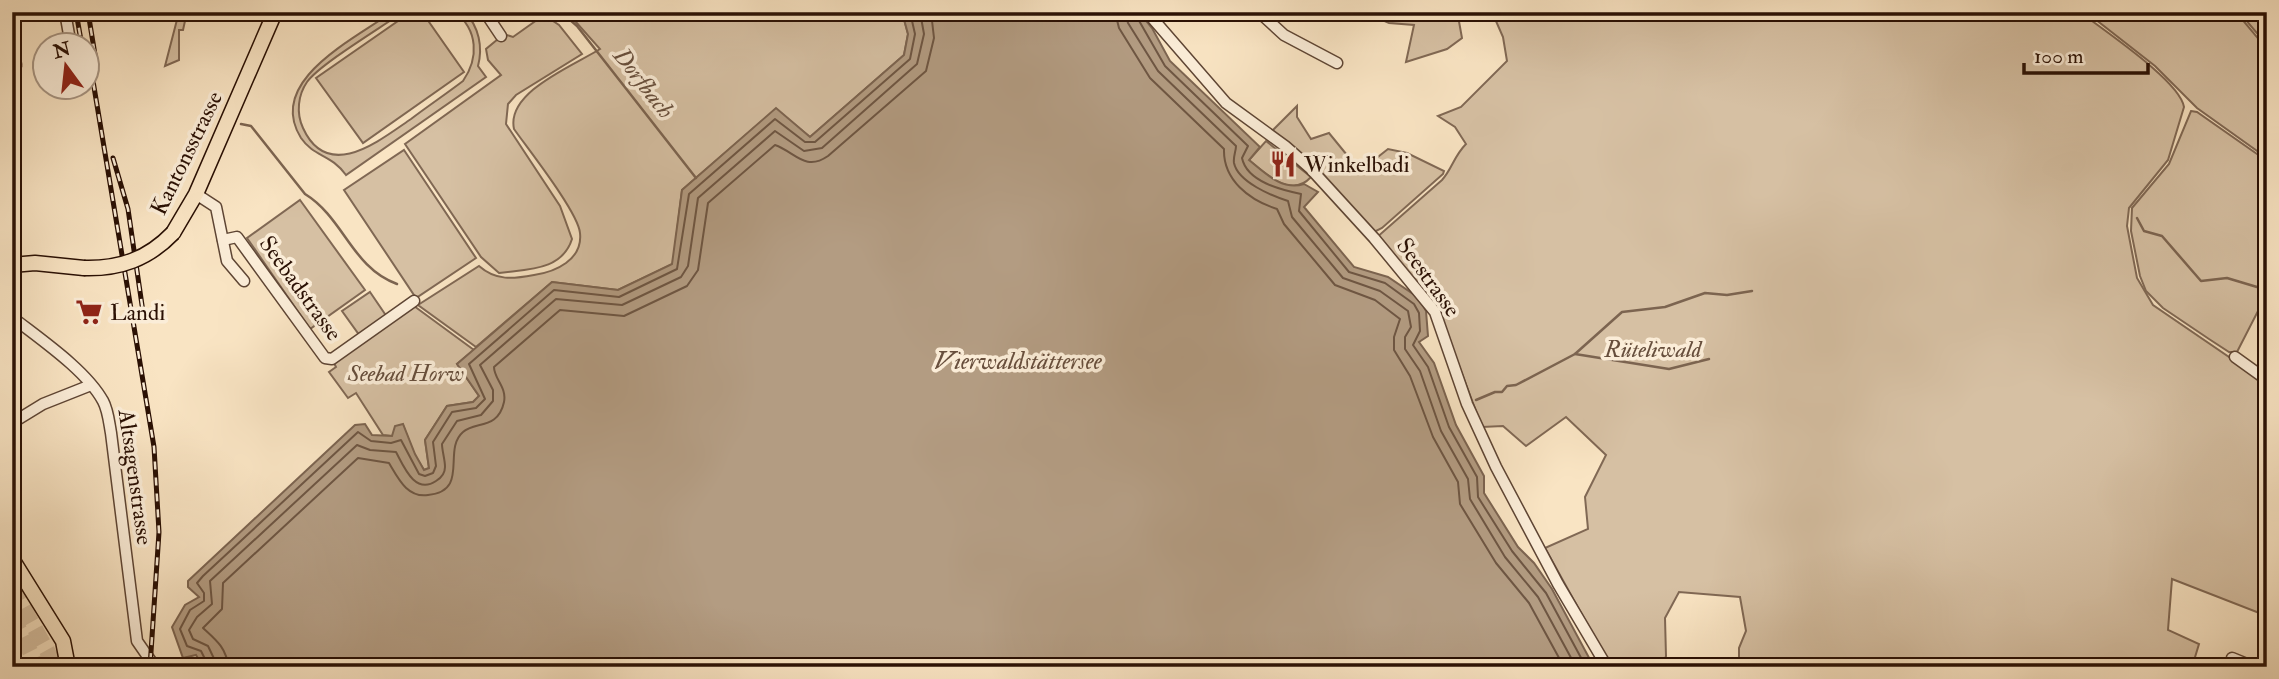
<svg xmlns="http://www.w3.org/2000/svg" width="2279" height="679" font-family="'IM FELL Double Pica',serif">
  <rect width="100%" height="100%" fill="#f9e4c3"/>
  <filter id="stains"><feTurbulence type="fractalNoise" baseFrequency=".00286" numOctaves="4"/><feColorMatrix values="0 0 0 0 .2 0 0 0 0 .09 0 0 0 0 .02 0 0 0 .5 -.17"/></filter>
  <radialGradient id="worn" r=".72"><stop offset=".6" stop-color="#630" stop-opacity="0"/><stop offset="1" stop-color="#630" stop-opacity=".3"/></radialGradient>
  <g fill="#d6c0a3" stroke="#806854" stroke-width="2">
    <path d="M179 12H187L183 30H179V60L165 66Z"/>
    <path d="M392 12H403C382 27 320 64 307 82 298 95 296 113 303 128 328 183 380 140 411 119 428 106 446 94 463 81 479 58 478 30 455 12H465C479 27 483 47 478 66L486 77 346 175C331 154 314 157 301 138 265 81 355 39 392 12Z"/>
    <path d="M411 12H422L464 72 363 143 316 78Z"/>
    <path d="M567 12H902L908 34 904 55 810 137 776 109 682 190 673 264 618 290 552 282 476 347 418 305 479 266C496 281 513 279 534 275 555 272 583 260 580 233 578 212 528 149 514 129 506 92 573 66 600 49Z"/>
    <path d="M1364 12H1466L1458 16 1462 38 1447 49 1406 62 1414 25 1389 23Z"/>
    <path d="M1492 12H2080C2103 30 2180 81 2184 107L2168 160 2129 208 2127 226 2137 278 2153 305 2267 383V616L2172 579 2168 630 2199 644 2192 667H1739V648L1746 631 1740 597 1679 592 1665 618 1666 656 1662 667H1611L1545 548 1588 529 1585 497 1606 455 1566 417 1526 446 1503 426 1482 427 1438 310 1376 238 1442 180C1452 169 1454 156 1466 144L1455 127 1438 116 1461 107 1507 61 1503 37Z"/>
    <path d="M2086 12H2236L2267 49V158L2197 108 2155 66Z"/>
    <path d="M2239 12H2267V45Z"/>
    <path d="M544 15 559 25 582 54 516 95 508 104 506 124 560 206 572 239C562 271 527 269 499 273L481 257 405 144 501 75 488 60 486 49 504 34 513 37Z"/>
    <path d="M1297 106V117L1311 139 1329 133 1360 171 1388 149 1407 153 1444 171 1443 174 1382 228 1372 233 1271 132Z"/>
    <path d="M2191 111 2197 112 2267 161V313L2259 309 2237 352H2229L2209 339 2163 308 2146 291 2140 276 2131 231 2132 208 2169 164Z"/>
    <path d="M1266 141 1311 177C1291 199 1266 174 1249 160Z"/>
    <path d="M404 150 476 258 416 298 344 190Z"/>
    <path d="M300 200 365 290 310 329 247 238Z"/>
    <path d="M370 292 387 317 360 336 342 311Z"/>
    <path d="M414 306 474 350 457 364 479 396 473 402 447 406 425 440 429 468 424 470 414 454 403 425 392 436 383 435 356 393 348 398 329 372 336 367 334 363Z"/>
  </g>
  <path fill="#b39c82" stroke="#7c6450" stroke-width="2" d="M902 12H1139L1152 28 1170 61 1260 147 1249 160C1265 173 1282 191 1304 184L1318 192 1304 207 1354 267 1388 277 1419 298 1426 311 1428 336 1419 342 1434 363 1456 425 1484 476V493L1518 547 1534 563 1552 589 1594 667H203L196 655 183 658 172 627 185 605 199 597 188 587V581L355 425 365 424 372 435 392 436 395 426 403 424 415 454 424 470 429 468 425 440 447 406 473 402 479 396 457 364 552 282 618 290 672 264 682 190 776 108 810 137 904 55 908 34Z"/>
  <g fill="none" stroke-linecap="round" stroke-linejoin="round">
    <g stroke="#6e5643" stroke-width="2">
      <path d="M1115 12 1119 28 1150 78 1224 149C1223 180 1249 200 1277 209L1284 224 1335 285 1375 300 1400 319 1394 337V350L1410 376 1433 437 1458 482 1460 504 1496 563 1529 603 1564 667"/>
      <path d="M1125 12 1128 23 1158 71 1236 146C1236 151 1233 157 1234 163 1238 182 1272 196 1288 201L1292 217 1343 278 1380 291 1408 311 1411 327 1405 337V349L1420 371 1441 431 1468 479 1470 499 1505 557 1538 597 1576 667"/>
      <path d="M1134 12 1165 66 1248 146 1242 158C1247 182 1282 190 1301 194L1299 211 1349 272 1385 283 1414 304 1419 313 1420 331 1413 345 1428 367 1449 427 1477 477 1478 497 1512 551 1546 593 1586 667"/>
      <path d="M209 667 201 651 187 646 180 629 190 610 204 601V593L197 583 203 576 358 432 371 441 391 443 401 440 419 474 425 476 433 473 436 466 433 442 452 412 476 408 485 399 469 364 554 290 619 297 677 269 689 194 775 119 805 142H815L910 59 915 34 910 12"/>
      <path d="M218 667 208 646 193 639 189 630 197 617 212 604 210 581 357 445 370 450 396 452C404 467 415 495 436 481 441 478 445 473 445 467 445 459 442 451 442 444L457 421 481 415 493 401V390L480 365 556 299 622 305 681 277 688 266 698 198 775 131 804 151 822 148 917 64 924 34 920 12"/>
      <path d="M228 667C227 648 215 639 203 628L222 609 223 583 358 458 389 463C398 478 407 498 428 495 470 491 442 450 463 432 475 421 498 430 504 402 507 387 494 379 494 367L560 310 624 316 687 286 698 270 708 203 775 145C795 152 805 172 828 156L926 71 934 38 931 12"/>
    </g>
    <g stroke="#7c6450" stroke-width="2.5">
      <path d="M561 12 577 26 696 178"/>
      <path d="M241 124 251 126 305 194C344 218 352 268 397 284"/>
      <path d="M2137 218 2144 231 2162 236 2201 281 2227 278 2257 287 2267 281"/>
      <path d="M1575 354 1669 369 1709 359"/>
      <path d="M1476 400 1495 392H1502L1507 386 1516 385 1575 354 1622 312 1665 307 1705 293 1727 295 1752 291"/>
    </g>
    <g stroke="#dac4a6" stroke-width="16" stroke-dasharray="16 8" stroke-linecap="butt">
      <path d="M12 587 56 667"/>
      <path d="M12 616 38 667"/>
    </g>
    <g stroke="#5e4534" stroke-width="13">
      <g id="minor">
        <path d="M65 12 71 46"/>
        <path d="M485 12 501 36"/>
        <path d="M1147 12 1226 103 1285 146 1310 168 1374 238 1435 312 1467 404 1496 467 1558 584 1607 667"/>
        <path d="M1259 12 1284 35 1337 63"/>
        <path d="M12 42 16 65"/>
        <path d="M196 194 216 207 227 261 244 281"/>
        <path d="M223 240 237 237 325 358 332 359 414 301"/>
        <path d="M12 317C40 339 86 370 103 401 108 410 109 422 111 433L137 641 155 667"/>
        <path d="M2235 357 2267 380"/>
        <path d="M12 423 43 404 91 385"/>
        <path d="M2232 658 2254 667"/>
      </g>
    </g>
    <g stroke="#2a1004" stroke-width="17">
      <g id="major">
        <path d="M173 233 196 194 275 12"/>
        <path d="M12 265 35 263 84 268"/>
        <path d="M12 559 63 641 68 667"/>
      </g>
    </g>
    <use href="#minor" stroke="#fbedd8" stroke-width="10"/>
    <use href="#major" stroke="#f9e4c3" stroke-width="14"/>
    <g stroke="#2a1004" stroke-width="5">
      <g id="rail">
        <path d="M76 12 82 46"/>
        <path d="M88 12 96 61"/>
        <path d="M88 51 154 447 159 532 150 667"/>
        <path d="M113 158 128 209 143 312"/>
      </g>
    </g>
    <use href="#rail" stroke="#fbedd8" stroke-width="2.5" stroke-dasharray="8" stroke-linecap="butt"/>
    <g stroke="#2a1004" stroke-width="17" stroke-linecap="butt">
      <path id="major-bridge" d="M84 268C120 269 148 259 173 233"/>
    </g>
    <use href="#major-bridge" stroke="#f9e4c3" stroke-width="14"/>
  </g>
  <defs>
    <g id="restaurant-bare" transform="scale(2.1)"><path d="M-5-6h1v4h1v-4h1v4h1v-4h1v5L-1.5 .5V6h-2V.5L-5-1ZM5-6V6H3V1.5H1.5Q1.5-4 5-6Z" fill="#8f2418" stroke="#fbedd8" stroke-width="2.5" paint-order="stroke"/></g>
    <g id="supermarket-bare" transform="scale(2.1)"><path d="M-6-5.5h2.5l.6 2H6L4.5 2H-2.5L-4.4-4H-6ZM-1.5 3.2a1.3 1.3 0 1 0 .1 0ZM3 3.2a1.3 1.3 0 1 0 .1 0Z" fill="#8f2418" stroke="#fbedd8" stroke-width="2.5" paint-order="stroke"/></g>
  </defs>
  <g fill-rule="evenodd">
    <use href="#restaurant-bare" x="1283" y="164"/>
    <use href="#supermarket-bare" x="89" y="312"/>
  </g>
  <g text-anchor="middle" stroke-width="7" stroke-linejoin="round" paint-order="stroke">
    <g font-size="23" fill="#2a1004" stroke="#fbedd8">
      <text transform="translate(186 153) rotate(-64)" y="8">Kantonsstrasse</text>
      <text transform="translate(1429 277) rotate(54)" y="8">Seestrasse</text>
      <text transform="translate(301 288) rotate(54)" y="8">Seebadstrasse</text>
      <text transform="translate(136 477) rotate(82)" y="8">Altsagenstrasse</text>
    </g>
    <g font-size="23" fill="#2a1004" stroke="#fbedd8" text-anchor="start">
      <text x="1304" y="172">Winkelbadi</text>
      <text x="110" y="320">Landi</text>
    </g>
    <g font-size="23" font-style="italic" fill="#664e3c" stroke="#fbedd8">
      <text x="1653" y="357">Rüteliwald</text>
      <text x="406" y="381">Seebad Horw</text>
    </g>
    <g font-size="24" font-style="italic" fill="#684f3d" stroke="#fbedd8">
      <text transform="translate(644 83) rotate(52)" y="8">Dorfbach</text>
      <text x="1018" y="369">Vierwaldstättersee</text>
    </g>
  </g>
  <rect width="2279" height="679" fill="none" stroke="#f9e4c3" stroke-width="42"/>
  <rect x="14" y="14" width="2251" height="651" fill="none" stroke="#2a1004" stroke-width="3.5"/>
  <rect x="21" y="21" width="2237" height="637" fill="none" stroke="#2a1004" stroke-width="2"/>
  <g transform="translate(66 66) rotate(345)"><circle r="33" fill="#fbedd8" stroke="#a79583" stroke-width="2"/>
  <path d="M0-5L12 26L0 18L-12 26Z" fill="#8f2418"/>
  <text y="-10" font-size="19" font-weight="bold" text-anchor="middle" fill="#2a1004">N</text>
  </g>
  <path d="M2024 63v10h124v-10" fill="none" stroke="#2a1004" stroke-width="3.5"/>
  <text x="2034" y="63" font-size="21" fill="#2a1004" stroke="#fbedd8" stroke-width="5" paint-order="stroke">100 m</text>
  <rect width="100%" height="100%" filter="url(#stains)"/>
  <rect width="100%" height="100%" fill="url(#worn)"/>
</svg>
